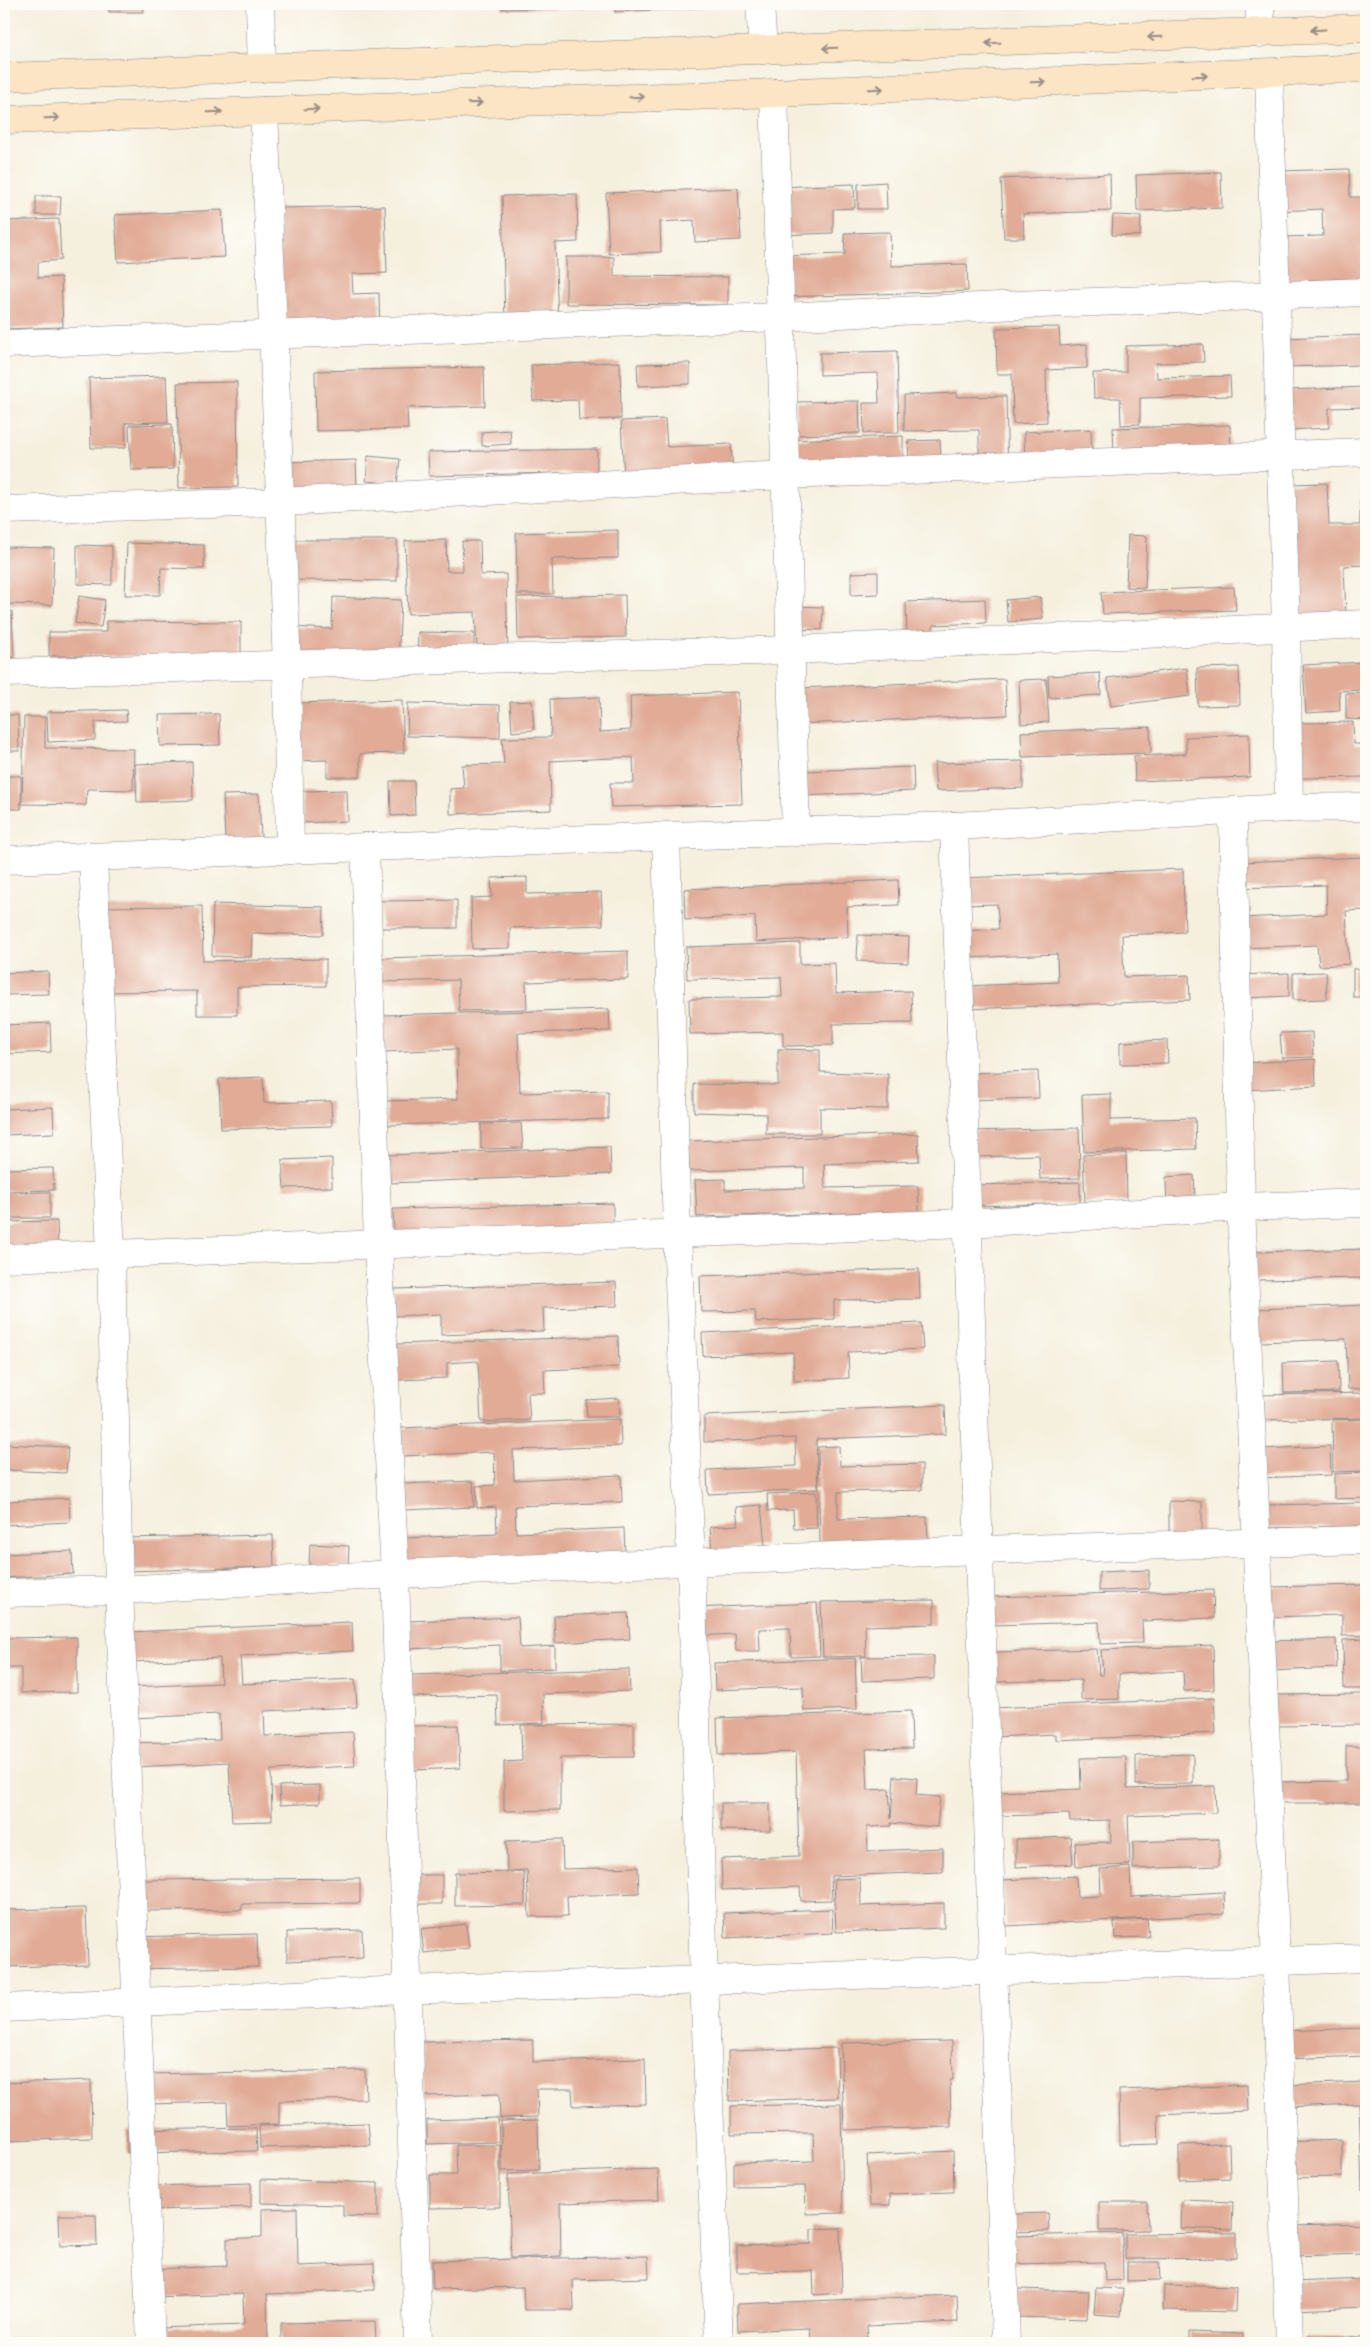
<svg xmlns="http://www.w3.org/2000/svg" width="1370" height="2347" font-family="'Patrick Hand',sans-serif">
  <rect width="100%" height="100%" fill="#fdfcf7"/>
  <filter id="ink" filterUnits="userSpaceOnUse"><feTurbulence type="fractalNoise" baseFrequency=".02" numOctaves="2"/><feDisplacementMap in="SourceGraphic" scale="10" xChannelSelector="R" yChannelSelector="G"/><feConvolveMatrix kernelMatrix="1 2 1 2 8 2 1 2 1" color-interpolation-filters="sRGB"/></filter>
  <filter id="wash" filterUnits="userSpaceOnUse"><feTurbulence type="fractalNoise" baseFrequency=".0096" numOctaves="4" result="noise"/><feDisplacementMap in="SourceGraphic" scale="20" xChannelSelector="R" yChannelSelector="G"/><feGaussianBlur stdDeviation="1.12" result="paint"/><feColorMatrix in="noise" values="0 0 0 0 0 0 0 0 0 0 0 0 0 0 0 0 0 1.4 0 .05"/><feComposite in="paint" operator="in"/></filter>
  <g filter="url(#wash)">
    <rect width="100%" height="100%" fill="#f5f0de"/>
    <g id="blocks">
      <g fill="#e1ab96">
        <path d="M109 4H143L144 12H109Z"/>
        <path d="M502 4H585V8L502 9Z"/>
        <path d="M615 4H713V7L615 12Z"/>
        <path d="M1349 169 1350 197H1366V278L1282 281 1280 237 1323 236 1322 209 1278 211 1277 171Z"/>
        <path d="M1221 172 1222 208 1137 211 1136 175Z"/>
        <path d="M1110 174 1111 211 1023 214 1024 238H1004L1001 179Z"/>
        <path d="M886 182 887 209H858V184Z"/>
        <path d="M854 184 855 208 833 209V233L780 235 778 187Z"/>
        <path d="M738 188 741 240 695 242 694 220 660 222 661 252 609 254 606 193Z"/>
        <path d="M577 194 578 242 555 243 558 321 505 323 502 196Z"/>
        <path d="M36 196H61L60 215H36Z"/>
        <path d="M385 206 387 273 352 274 353 294 379 293 380 341 281 343 278 208Z"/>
        <path d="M222 210 225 257 118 262 115 215Z"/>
        <path d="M1113 215 1141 216 1140 236 1112 235Z"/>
        <path d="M59 219 61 260 38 262V278L61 277 63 327 4 329V221Z"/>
        <path d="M890 232 891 266 967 264 968 291 783 297 781 256 845 254 844 233Z"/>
        <path d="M566 257H614V276L728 277V305L566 304Z"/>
        <path d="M1059 327 1060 346 1087 344V368L1046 370 1047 422 1013 424 1012 374H997L996 328Z"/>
        <path d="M1366 335V382H1363L1362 365 1284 367 1283 338Z"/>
        <path d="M1203 344 1204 362 1156 363 1157 378 1230 376 1231 396 1140 398V424L1121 425 1120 398H1094L1093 373 1126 372V346Z"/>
        <path d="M897 351 899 433H864L863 403H879L878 373 820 375V353Z"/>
        <path d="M620 362 621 419 579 420 578 400 533 401 531 365Z"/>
        <path d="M690 363V384L638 386 637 364Z"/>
        <path d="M484 367 485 406 407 408 408 429 316 431 315 371Z"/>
        <path d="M166 376 168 422 125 423 126 448H91L89 378Z"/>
        <path d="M237 382 238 487 179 488 177 383Z"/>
        <path d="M1366 387V407L1329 408V428L1287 430 1286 390Z"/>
        <path d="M957 393V397L1006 396 1008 476 956 477V454L979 453V430L904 431V395Z"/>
        <path d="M859 401 860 433 797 435 796 402Z"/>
        <path d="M665 419 667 447 731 444 733 474 624 479 621 421Z"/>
        <path d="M172 424 173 469 131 470 129 425Z"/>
        <path d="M1230 425 1231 451 1114 454 1113 428Z"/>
        <path d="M1091 429 1092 465 1025 468 1024 432Z"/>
        <path d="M510 430 511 444 482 446V432Z"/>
        <path d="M903 436V462L790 465 789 440Z"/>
        <path d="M940 440 941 459 909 460 908 441Z"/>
        <path d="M597 449V472L429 476 428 452Z"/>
        <path d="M368 456 400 459 397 484 366 481Z"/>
        <path d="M356 460 357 489 288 491 287 462Z"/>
        <path d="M1363 478H1366V497H1361Z"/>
        <path d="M1327 483 1329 525H1360V500H1366V565L1344 566 1346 615 1293 616 1290 484Z"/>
        <path d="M618 530V558L552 559 553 594H517L516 533Z"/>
        <path d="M1128 535 1147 536 1145 588 1126 587Z"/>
        <path d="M293 540H397V581L293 580Z"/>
        <path d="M446 540 447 571H463L462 541H480L481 575 506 574 508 651 477 653 475 612 408 614 405 541Z"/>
        <path d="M127 543 204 545V569L161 568 160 595H125Z"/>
        <path d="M77 545 112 546V585L77 584Z"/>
        <path d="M4 547 54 548 52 605 4 604Z"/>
        <path d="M878 572V594L851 595V573Z"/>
        <path d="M1234 587 1236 610 1103 614 1101 592Z"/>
        <path d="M625 595 626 637 518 639 517 597Z"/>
        <path d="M79 596 105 600 101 627 75 623Z"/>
        <path d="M333 597 401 600 398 664 288 660 290 627 332 629Z"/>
        <path d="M1040 597 1043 619 1008 622 1006 600Z"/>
        <path d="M985 599 986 623 933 625 934 643 907 644 906 602Z"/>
        <path d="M794 606 823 607 822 630 793 629Z"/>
        <path d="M12 611 14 658H4V612Z"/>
        <path d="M106 621 241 622V656H49V632H106Z"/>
        <path d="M418 632 474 633V667L417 665Z"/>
        <path d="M1366 662V690L1339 691 1340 711 1306 713 1303 665Z"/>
        <path d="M1239 667 1240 705 1198 706 1197 668Z"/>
        <path d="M1187 668 1190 696 1111 706 1107 678Z"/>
        <path d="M1100 673 1101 695 1049 698 1048 676Z"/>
        <path d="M1005 679 1007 715 800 724 799 688Z"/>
        <path d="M1046 679 1049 722 1021 724 1019 680Z"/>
        <path d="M738 692 742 804 611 807 610 783H634L633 757 550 761 551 810 450 814V789L464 788 462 765 504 764 502 738 551 737 550 699 599 697 600 732 631 730 630 696Z"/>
        <path d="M1346 693 1366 694V720L1346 719Z"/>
        <path d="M402 700 404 753 360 754V777H327V760L295 761 294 703Z"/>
        <path d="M532 701 534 730 512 732 510 702Z"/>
        <path d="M408 703 500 705V738L407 736Z"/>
        <path d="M126 710 127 721 95 722V740L48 742 47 712Z"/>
        <path d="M219 714 220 745 160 746 159 715Z"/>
        <path d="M4 715H18L19 751H4Z"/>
        <path d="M24 717H45V748L134 749 133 790 87 789 86 805 22 804Z"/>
        <path d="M1353 722 1354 744H1366V777L1302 778 1300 723Z"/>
        <path d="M1150 727 1151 753 1022 757 1021 732Z"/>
        <path d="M1249 734 1250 777 1135 781 1134 756 1186 754V737Z"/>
        <path d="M1023 761V788L936 791 934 763Z"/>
        <path d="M192 762 193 800 137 802 135 764Z"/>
        <path d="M913 767 914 791 803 796 801 771Z"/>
        <rect x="4" y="776" width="17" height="33"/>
        <path d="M390 781H414L415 815 391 816Z"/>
        <path d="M347 790 348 821 303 823 302 791Z"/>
        <path d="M259 794 261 839 225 840 223 795Z"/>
        <path d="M1366 857V910L1346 911 1349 964 1319 966 1317 945 1242 948 1240 918 1327 914 1326 885 1241 888 1240 862Z"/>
        <path d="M1183 869 1185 932 1122 935 1124 977 1189 975 1190 1000 967 1009V986L1058 982 1057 954 966 958 964 931 999 929 997 904 963 905 962 878Z"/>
        <path d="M527 877V894L601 892 603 925 510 928V948L472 949 471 898 492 897 491 878Z"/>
        <path d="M898 880 899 905 847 907 848 937 756 942 755 916 685 920 684 889Z"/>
        <path d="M457 900V928H381L380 901Z"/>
        <path d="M213 904 324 907 323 935 252 933 251 957 212 956Z"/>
        <path d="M202 906 203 961 326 959V986L237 987V1015H197V991L105 992 97 907Z"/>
        <path d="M858 935 909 937 908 963 857 961Z"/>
        <path d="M800 943V964L835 963 836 993 911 991 912 1023 833 1024V1045L783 1046V1032L690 1034 689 999 782 997 781 977 687 979 686 947Z"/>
        <path d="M628 951V979L526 982 527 1009 459 1011 458 980 381 982V958Z"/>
        <rect x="1353" y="969" width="13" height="28"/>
        <path d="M48 971 49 994 4 995V973Z"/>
        <path d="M1326 972 1327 999 1293 1000V973Z"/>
        <path d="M1289 973V996L1243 998 1242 975Z"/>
        <path d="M609 1009 610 1031 518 1033 520 1093 608 1091V1119L388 1125 387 1101 458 1099 457 1049 384 1052 383 1015Z"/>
        <path d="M50 1023 51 1052 4 1054V1025Z"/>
        <path d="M1312 1032 1313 1057 1282 1058 1280 1033Z"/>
        <path d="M1167 1040 1168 1063 1120 1064V1042Z"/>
        <path d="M778 1049 820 1050V1072L888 1074V1109L820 1108V1134H766V1114L694 1112V1084L778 1085Z"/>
        <path d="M1315 1059 1316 1086 1246 1090 1245 1063Z"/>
        <path d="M1038 1071 1039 1098 968 1100 967 1073Z"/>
        <path d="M263 1077 264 1103 331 1101 332 1126 221 1129 219 1079Z"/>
        <path d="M1111 1094V1120L1195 1118 1196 1149 1084 1152 1082 1095Z"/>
        <path d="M53 1107 54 1133 4 1135V1109Z"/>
        <path d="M521 1123 523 1148 481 1149V1124Z"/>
        <path d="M1079 1128 1080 1178 1040 1179 1039 1155 973 1157 972 1131Z"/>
        <path d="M918 1134 919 1161 824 1164 825 1188 918 1186 919 1211 697 1217 695 1180 725 1179V1190L804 1188V1168L689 1171 688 1141Z"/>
        <path d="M610 1147 611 1174 390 1183 389 1155Z"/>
        <path d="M1126 1153 1127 1201 1085 1203 1083 1155Z"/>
        <path d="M332 1158V1187L284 1188 282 1160Z"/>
        <path d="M53 1168 54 1190 4 1191V1169Z"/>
        <path d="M1194 1175 1196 1216 1167 1217 1166 1177Z"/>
        <path d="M1080 1182V1203L976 1206 975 1185Z"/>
        <path d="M50 1192V1218H4V1193Z"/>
        <path d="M613 1203V1229L394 1235 393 1209Z"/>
        <path d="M57 1221 58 1247 4 1249V1222Z"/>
        <path d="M1366 1249V1278L1256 1280 1254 1252Z"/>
        <path d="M919 1269 920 1299 834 1300V1319L756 1322 755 1311 701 1312 700 1276Z"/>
        <path d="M616 1282 617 1306 543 1308 544 1331 441 1335V1314L395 1316 394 1289Z"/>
        <path d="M1366 1305V1388L1348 1389 1346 1339 1259 1342 1257 1309Z"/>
        <path d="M921 1323 923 1349 848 1352 849 1378 794 1381 793 1352 703 1356 702 1333Z"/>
        <path d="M618 1336 619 1367 544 1370 545 1393H528L530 1420 481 1422 478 1361 447 1363V1378L398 1380 397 1344Z"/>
        <path d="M1338 1361 1339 1392 1284 1393 1283 1363Z"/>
        <path d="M1366 1393V1418L1259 1420 1258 1395Z"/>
        <path d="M619 1398 620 1417H587L586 1400Z"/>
        <path d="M945 1405 946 1434 816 1439 818 1489 708 1494 707 1470 796 1466 795 1438 704 1442V1416Z"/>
        <path d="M620 1419 621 1446 513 1450 514 1480 621 1475 622 1502 515 1506 516 1533 624 1528 625 1554 406 1563 405 1538 497 1534 496 1507 477 1508 476 1486 495 1485 494 1452 401 1456 400 1428Z"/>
        <path d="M1366 1419V1471L1333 1472 1332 1420Z"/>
        <path d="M4 1444 68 1447 66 1473 4 1470Z"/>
        <path d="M839 1446 840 1466 922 1464V1490L838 1492V1519L927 1517 928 1540 820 1543 818 1447Z"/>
        <path d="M1330 1446 1331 1475 1260 1478 1259 1449Z"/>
        <path d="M1366 1473V1498L1334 1499V1474Z"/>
        <path d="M473 1481 474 1507 404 1510 402 1484Z"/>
        <path d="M816 1492 817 1528 794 1529 793 1510 768 1511 767 1494Z"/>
        <path d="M69 1498 70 1522 4 1525V1501Z"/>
        <path d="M1169 1501 1202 1502V1538H1169Z"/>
        <path d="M1366 1503V1526L1266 1528V1505Z"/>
        <path d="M761 1505 765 1546 712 1551 710 1527 738 1525 736 1507Z"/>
        <path d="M273 1535 274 1567 125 1571 124 1538Z"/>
        <path d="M310 1544 349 1546 348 1566 309 1565Z"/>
        <path d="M72 1551 73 1574 4 1578V1554Z"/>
        <path d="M1149 1570V1589L1099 1591V1572Z"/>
        <path d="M1366 1585V1635L1342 1636V1615L1267 1617 1266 1587Z"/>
        <path d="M1213 1590 1214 1618 1142 1621 1143 1643 1100 1644 1099 1622 992 1625 991 1597Z"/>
        <path d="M934 1600V1624L865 1626 866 1656 823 1657 821 1602Z"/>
        <path d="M817 1603 820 1656 791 1657 790 1628 759 1629 760 1651H736L735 1634 694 1636 693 1608Z"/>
        <path d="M628 1613 630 1639 555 1643 554 1616Z"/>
        <path d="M518 1617 520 1648 555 1646V1668L500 1671V1645L408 1649 407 1621Z"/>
        <path d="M352 1622 353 1651 240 1656 242 1684 355 1679 357 1707 264 1711 265 1736 353 1732 355 1766 271 1770 272 1821 232 1822 229 1762 136 1767 135 1743 220 1740 219 1714 132 1718 131 1687 221 1683 220 1658 130 1662 129 1632Z"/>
        <path d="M77 1637V1692L21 1693V1668H4V1638Z"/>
        <path d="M1336 1639 1337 1668 1271 1671 1270 1641Z"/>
        <path d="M1366 1639V1689H1344L1343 1640Z"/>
        <path d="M1213 1645 1214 1690 1184 1691 1183 1671 1119 1674V1699L1081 1700V1680L993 1682 992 1652 1097 1649 1099 1675H1103L1101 1650Z"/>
        <path d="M934 1656V1679L862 1681 861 1657Z"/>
        <path d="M855 1658 857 1709 804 1711 803 1687 715 1690 714 1663Z"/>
        <path d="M629 1669 630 1691 543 1694 544 1723 498 1725 497 1695 411 1697 410 1675Z"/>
        <path d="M1366 1694V1745H1362V1725L1274 1726 1273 1695Z"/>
        <path d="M1214 1698 1216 1733 1056 1740V1734L994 1737 992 1708Z"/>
        <path d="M911 1711 912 1748 866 1749 868 1790 889 1789 891 1819 894 1776 917 1778 916 1795 940 1797 937 1827 891 1823V1826L867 1827 868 1851 943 1848V1872L831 1876 832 1900 801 1901 800 1887 722 1890 721 1859 799 1856 796 1752 718 1755 717 1718Z"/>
        <path d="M634 1724V1757L560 1758V1810L504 1811V1762L522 1761 521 1725Z"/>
        <path d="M458 1725 460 1768 414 1770 412 1726Z"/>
        <path d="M1346 1746H1366V1803H1276L1275 1782 1346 1781Z"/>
        <path d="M1193 1754V1784L1136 1785V1756Z"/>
        <path d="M1126 1757 1127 1789 1215 1786 1216 1813 1128 1816 1130 1865 1076 1867 1075 1843 1111 1842 1110 1820 1070 1821 1069 1814 999 1816 997 1792 1081 1789 1080 1758Z"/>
        <path d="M320 1785V1803L280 1805 279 1786Z"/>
        <path d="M721 1803H770V1831L721 1830Z"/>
        <path d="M1071 1837 1073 1864 1016 1867V1839Z"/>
        <path d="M562 1839 563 1869 638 1867 639 1893 567 1896 568 1916 529 1917 527 1870 507 1871 506 1841Z"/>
        <path d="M1219 1839V1866L1133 1869V1842Z"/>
        <path d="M1130 1867 1131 1897 1224 1892 1225 1914 1006 1926 1003 1880 1076 1876 1077 1897 1101 1896 1100 1869Z"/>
        <path d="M524 1872 525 1905 455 1906V1873Z"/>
        <rect x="417" y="1875" width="25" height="29"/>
        <path d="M360 1878V1903L242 1904V1910L140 1911V1880Z"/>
        <path d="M860 1878 861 1906 944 1903V1928L836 1932 834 1879Z"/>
        <path d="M86 1908 88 1965 4 1967V1910Z"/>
        <path d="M832 1909 833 1933 725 1938 724 1913Z"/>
        <path d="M1147 1919 1149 1937 1115 1938 1114 1921Z"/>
        <path d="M466 1924 469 1948 424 1953 421 1929Z"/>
        <path d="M362 1930 363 1958 287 1961V1932Z"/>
        <path d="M257 1934 258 1967 128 1969V1937Z"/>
        <path d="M1366 2028V2056L1283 2059 1282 2031Z"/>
        <path d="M533 2040V2062L645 2059 646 2104 573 2106 572 2089H537L538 2117 500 2118 499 2094 424 2096 422 2042Z"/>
        <path d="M952 2041 953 2080H950L951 2127 844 2130 841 2043Z"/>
        <path d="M837 2048 838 2098 729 2101 728 2051Z"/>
        <path d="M365 2070 366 2099 279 2101V2124L228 2126 227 2102 147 2104 146 2074Z"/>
        <path d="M91 2080 92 2138 4 2141V2083Z"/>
        <path d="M1366 2082V2189L1362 2190 1359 2104 1286 2107 1285 2085Z"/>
        <path d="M1247 2085 1248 2111 1158 2115 1159 2144 1120 2145 1119 2090Z"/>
        <path d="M841 2104 843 2213 806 2214 805 2186 734 2187V2163L814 2161 813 2133 731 2134V2106Z"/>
        <path d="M498 2118 499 2142 427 2144V2120Z"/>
        <path d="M538 2120 539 2170 502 2171 501 2121Z"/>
        <path d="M368 2123 370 2145 260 2148 259 2126Z"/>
        <path d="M256 2128 257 2151 127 2153V2130Z"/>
        <path d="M1342 2140V2177L1286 2178 1284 2142Z"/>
        <path d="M1229 2144 1230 2178 1179 2180V2145Z"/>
        <path d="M456 2145H500V2207L430 2208V2175H457Z"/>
        <path d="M953 2151 954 2192 890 2194V2205H870L867 2155Z"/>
        <path d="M658 2169 659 2200 560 2203 561 2256 511 2258 508 2174Z"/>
        <path d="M261 2179 378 2183V2217L343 2216V2205L261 2203Z"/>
        <path d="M251 2183V2207L153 2210 152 2186Z"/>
        <path d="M1182 2200 1233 2202 1232 2230 1181 2228Z"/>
        <path d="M1099 2202H1147L1148 2230 1099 2231Z"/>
        <path d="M297 2208 298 2266 374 2263 375 2290 267 2294 268 2343H157V2328L244 2325 243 2294 155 2297V2269L227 2266V2239L262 2237V2209Z"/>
        <path d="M1048 2213 1049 2231 1015 2232V2214Z"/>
        <path d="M59 2215H96L97 2245 60 2246Z"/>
        <path d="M1366 2224V2254L1290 2256V2226Z"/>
        <path d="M840 2228 842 2293 814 2295 813 2271 737 2272V2246L811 2244V2229Z"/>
        <path d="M1122 2233 1123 2280 1105 2281 1104 2262 1014 2264 1013 2236Z"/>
        <path d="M1236 2233V2258L1125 2259V2234Z"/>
        <path d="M648 2256 649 2278 573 2280 574 2310H524L523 2287 433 2289 432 2261Z"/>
        <path d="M1127 2262H1159L1160 2280 1127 2281Z"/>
        <path d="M1366 2279V2307L1293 2310 1292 2282Z"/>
        <path d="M1164 2285 1236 2287 1235 2312 1163 2310Z"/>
        <path d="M1096 2288 1123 2289 1121 2316 1094 2314Z"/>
        <path d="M1016 2289 1089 2291 1087 2319 1015 2317Z"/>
        <path d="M957 2295 958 2322 867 2326 868 2343H811L810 2328 738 2331 737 2304Z"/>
        <path d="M375 2321 376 2343H281V2323Z"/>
        <path d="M1189 2332 1243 2334V2343H1189Z"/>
        <path d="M1307 2336 1364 2337V2343H1307Z"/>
      </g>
    </g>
  </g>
  <g filter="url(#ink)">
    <use href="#blocks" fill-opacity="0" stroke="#8c898c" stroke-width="1"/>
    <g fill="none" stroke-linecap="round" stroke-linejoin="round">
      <g stroke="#8c898c" stroke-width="29">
        <g id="street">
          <path d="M260 4 262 68"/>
          <path d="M760 4 763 50"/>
          <path d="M1260 4V33"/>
          <path d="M1269 74 1286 627 1289 808"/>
          <path d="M774 93 796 832"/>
          <path d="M264 111 287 665 290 850"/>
          <path d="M4 344 781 317 1039 304 1366 292"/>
          <path d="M4 510 281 502 784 475 1366 452"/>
          <path d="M4 673 790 650 1366 624"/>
          <path d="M1233 812 1241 1207 1276 1961 1289 2343"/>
          <path d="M954 826 1006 2343"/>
          <path d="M666 836 677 1233 691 1562 704 1980 719 2343"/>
          <path d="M365 847 378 1244 395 1574 418 2343"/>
          <path d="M93 858 111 1254 119 1590 151 2343"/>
          <path d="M4 860 954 826 1289 808 1366 807"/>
          <path d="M4 1258 966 1223 1241 1207 1366 1203"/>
          <path d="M4 1593 119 1590 395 1574 978 1550 1366 1540"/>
          <path d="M4 2008 407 1990 1366 1958"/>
        </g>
      </g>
      <g stroke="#8c898c" stroke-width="29">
        <g id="secondary">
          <path d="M4 77 1366 28"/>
          <path d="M4 120 774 93 1366 68"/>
        </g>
      </g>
      <use href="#street" stroke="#fff" stroke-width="28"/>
      <use href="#secondary" stroke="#fce5c4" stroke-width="28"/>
    </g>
    <defs><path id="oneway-shaft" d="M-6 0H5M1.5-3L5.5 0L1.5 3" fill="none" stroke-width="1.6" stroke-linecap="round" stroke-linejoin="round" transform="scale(1.25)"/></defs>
    <g stroke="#9a8d86">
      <use href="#oneway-shaft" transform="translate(1318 30) rotate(177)"/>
      <use href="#oneway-shaft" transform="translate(1155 37) rotate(178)"/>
      <use href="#oneway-shaft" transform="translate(993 43) rotate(178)"/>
      <use href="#oneway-shaft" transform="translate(830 48) rotate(178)"/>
      <use href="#oneway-shaft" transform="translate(1200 76) rotate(-2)"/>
      <use href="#oneway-shaft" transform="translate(1038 82) rotate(-2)"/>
      <use href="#oneway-shaft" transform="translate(876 89) rotate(-2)"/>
      <use href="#oneway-shaft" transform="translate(637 97) rotate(-2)"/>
      <use href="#oneway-shaft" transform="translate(475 103) rotate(-2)"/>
      <use href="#oneway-shaft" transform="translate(312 109) rotate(-2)"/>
      <use href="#oneway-shaft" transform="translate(215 112) rotate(-2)"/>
      <use href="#oneway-shaft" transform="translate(52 118) rotate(-2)"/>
    </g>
  </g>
  <rect width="1370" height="2347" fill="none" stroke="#fdfcf7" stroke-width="20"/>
</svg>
